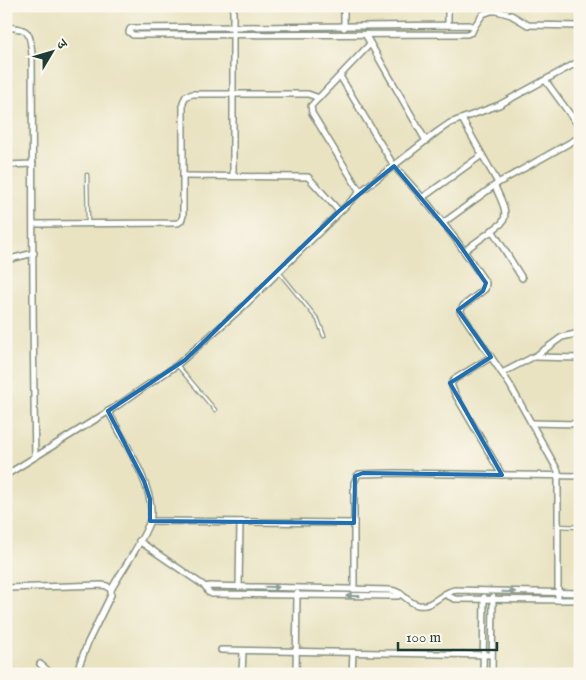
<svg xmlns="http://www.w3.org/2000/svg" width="586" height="680" font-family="'IM FELL English','Noto Serif Devanagari',serif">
  <rect width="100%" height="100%" fill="#fbf7ec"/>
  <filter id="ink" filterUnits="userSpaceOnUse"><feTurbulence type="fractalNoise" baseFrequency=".02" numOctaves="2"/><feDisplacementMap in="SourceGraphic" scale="10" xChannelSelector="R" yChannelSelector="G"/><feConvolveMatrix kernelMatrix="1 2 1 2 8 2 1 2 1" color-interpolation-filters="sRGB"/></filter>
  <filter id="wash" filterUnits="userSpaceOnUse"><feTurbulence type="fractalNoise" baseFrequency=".0096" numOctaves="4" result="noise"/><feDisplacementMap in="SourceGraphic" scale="20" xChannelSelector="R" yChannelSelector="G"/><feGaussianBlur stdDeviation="1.12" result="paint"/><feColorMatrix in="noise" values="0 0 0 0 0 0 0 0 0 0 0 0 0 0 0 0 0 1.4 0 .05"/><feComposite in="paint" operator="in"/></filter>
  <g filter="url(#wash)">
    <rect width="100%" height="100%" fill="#e9e3c2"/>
  </g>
  <g filter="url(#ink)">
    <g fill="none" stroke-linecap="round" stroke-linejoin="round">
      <g stroke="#84907b" stroke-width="5">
        <g id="lane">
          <path d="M87 175 88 223"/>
          <path d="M279 272 318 320 324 336"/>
          <path d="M177 365 215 410"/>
          <path d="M559 526 580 527"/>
        </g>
      </g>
      <g stroke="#84907b" stroke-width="8">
        <g id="street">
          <path d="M233 6V175"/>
          <path d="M448 25V6"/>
          <path d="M469 25 474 27 472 32 467 34 133 35 129 32 130 29 132 28Z"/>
          <path d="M6 27C30 29 30 32 32 55 33 188 32 322 35 456"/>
          <path d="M474 27 483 14 491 11H497L511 15 528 25 580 26"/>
          <path d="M344 28V6"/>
          <path d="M365 34 426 141"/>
          <path d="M340 76 394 166 428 204 457 241 486 283 485 289 463 306 460 311 510 385 558 471V600"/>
          <path d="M545 80 580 128"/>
          <path d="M462 119 498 183"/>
          <path d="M6 165 33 164"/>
          <path d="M183 176 308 177 339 211"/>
          <path d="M360 192 312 113 311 106 370 44"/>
          <path d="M422 198 482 155"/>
          <path d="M443 223 498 183 580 137"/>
          <path d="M34 224 178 223 181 221 183 216V102L186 96 193 94H308L319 98"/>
          <path d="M492 230 522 278"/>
          <path d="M464 251 501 224C511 214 499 197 495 186"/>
          <path d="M6 260 34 253"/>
          <path d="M491 357 455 379 451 384 455 394 502 475"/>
          <path d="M534 357 580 358"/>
          <path d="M502 373 537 355 562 337 580 333"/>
          <path d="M108 411C121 436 158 492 150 520 144 540 122 570 111 590"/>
          <path d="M531 423 580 424"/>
          <path d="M6 475 114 408 177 365 245 305 360 192 437 132 450 123 499 105 580 61"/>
          <path d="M150 521 354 523"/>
          <path d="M139 541 206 587 208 592 212 594 398 596 401 594"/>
          <path d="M206 587 210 586 390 590C403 591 406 602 418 605 433 608 441 592 455 590L580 593"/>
          <path d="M239 587 240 522"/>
          <path d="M6 588 102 585 107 586 111 590V595L88 642 76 674"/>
          <path d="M354 589V483L357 476 359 474 396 473 580 476"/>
          <path d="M444 594 455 599 580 600"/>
          <path d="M221 650 492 655"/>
          <path d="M40 664 52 674"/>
          <path d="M242 674 243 651"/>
          <path d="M296 674 297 593"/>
          <path d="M352 674 353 653"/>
          <path d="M483 674 484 597"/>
          <path d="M492 674 493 597"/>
        </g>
      </g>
      <use href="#lane" stroke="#fff" stroke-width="2.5"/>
      <use href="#street" stroke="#fff" stroke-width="5"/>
    </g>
    <defs><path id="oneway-solid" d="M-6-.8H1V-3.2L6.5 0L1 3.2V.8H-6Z" transform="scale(1.25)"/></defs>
    <g fill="#8f9e9a">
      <use href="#oneway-solid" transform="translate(272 587) rotate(1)"/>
      <use href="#oneway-solid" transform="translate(509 592) rotate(1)"/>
      <use href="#oneway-solid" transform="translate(353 596) rotate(-180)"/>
    </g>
  </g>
  <path fill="none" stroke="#1f6fb2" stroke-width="4" stroke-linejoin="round" d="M394 166 457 241 486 283 483 291 458 310 491 357 450 383 502 475 363 473 355 476 354 523 150 521V499L144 481 108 411 185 360 339 211Z"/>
  <rect width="586" height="680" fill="none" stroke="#fbf7ec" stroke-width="25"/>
  <g transform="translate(52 52) rotate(52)" stroke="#fbf7ec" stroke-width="4" paint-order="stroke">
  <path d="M0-4L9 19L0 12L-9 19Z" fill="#1f3d34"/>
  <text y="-8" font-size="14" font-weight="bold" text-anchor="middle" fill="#1f3d34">उ</text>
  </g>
  <path d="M398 642v8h99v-8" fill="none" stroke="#1f3d34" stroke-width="2.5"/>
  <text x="406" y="642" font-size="15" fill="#1f3d34" stroke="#fbf7ec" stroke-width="4" paint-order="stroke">100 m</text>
</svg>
